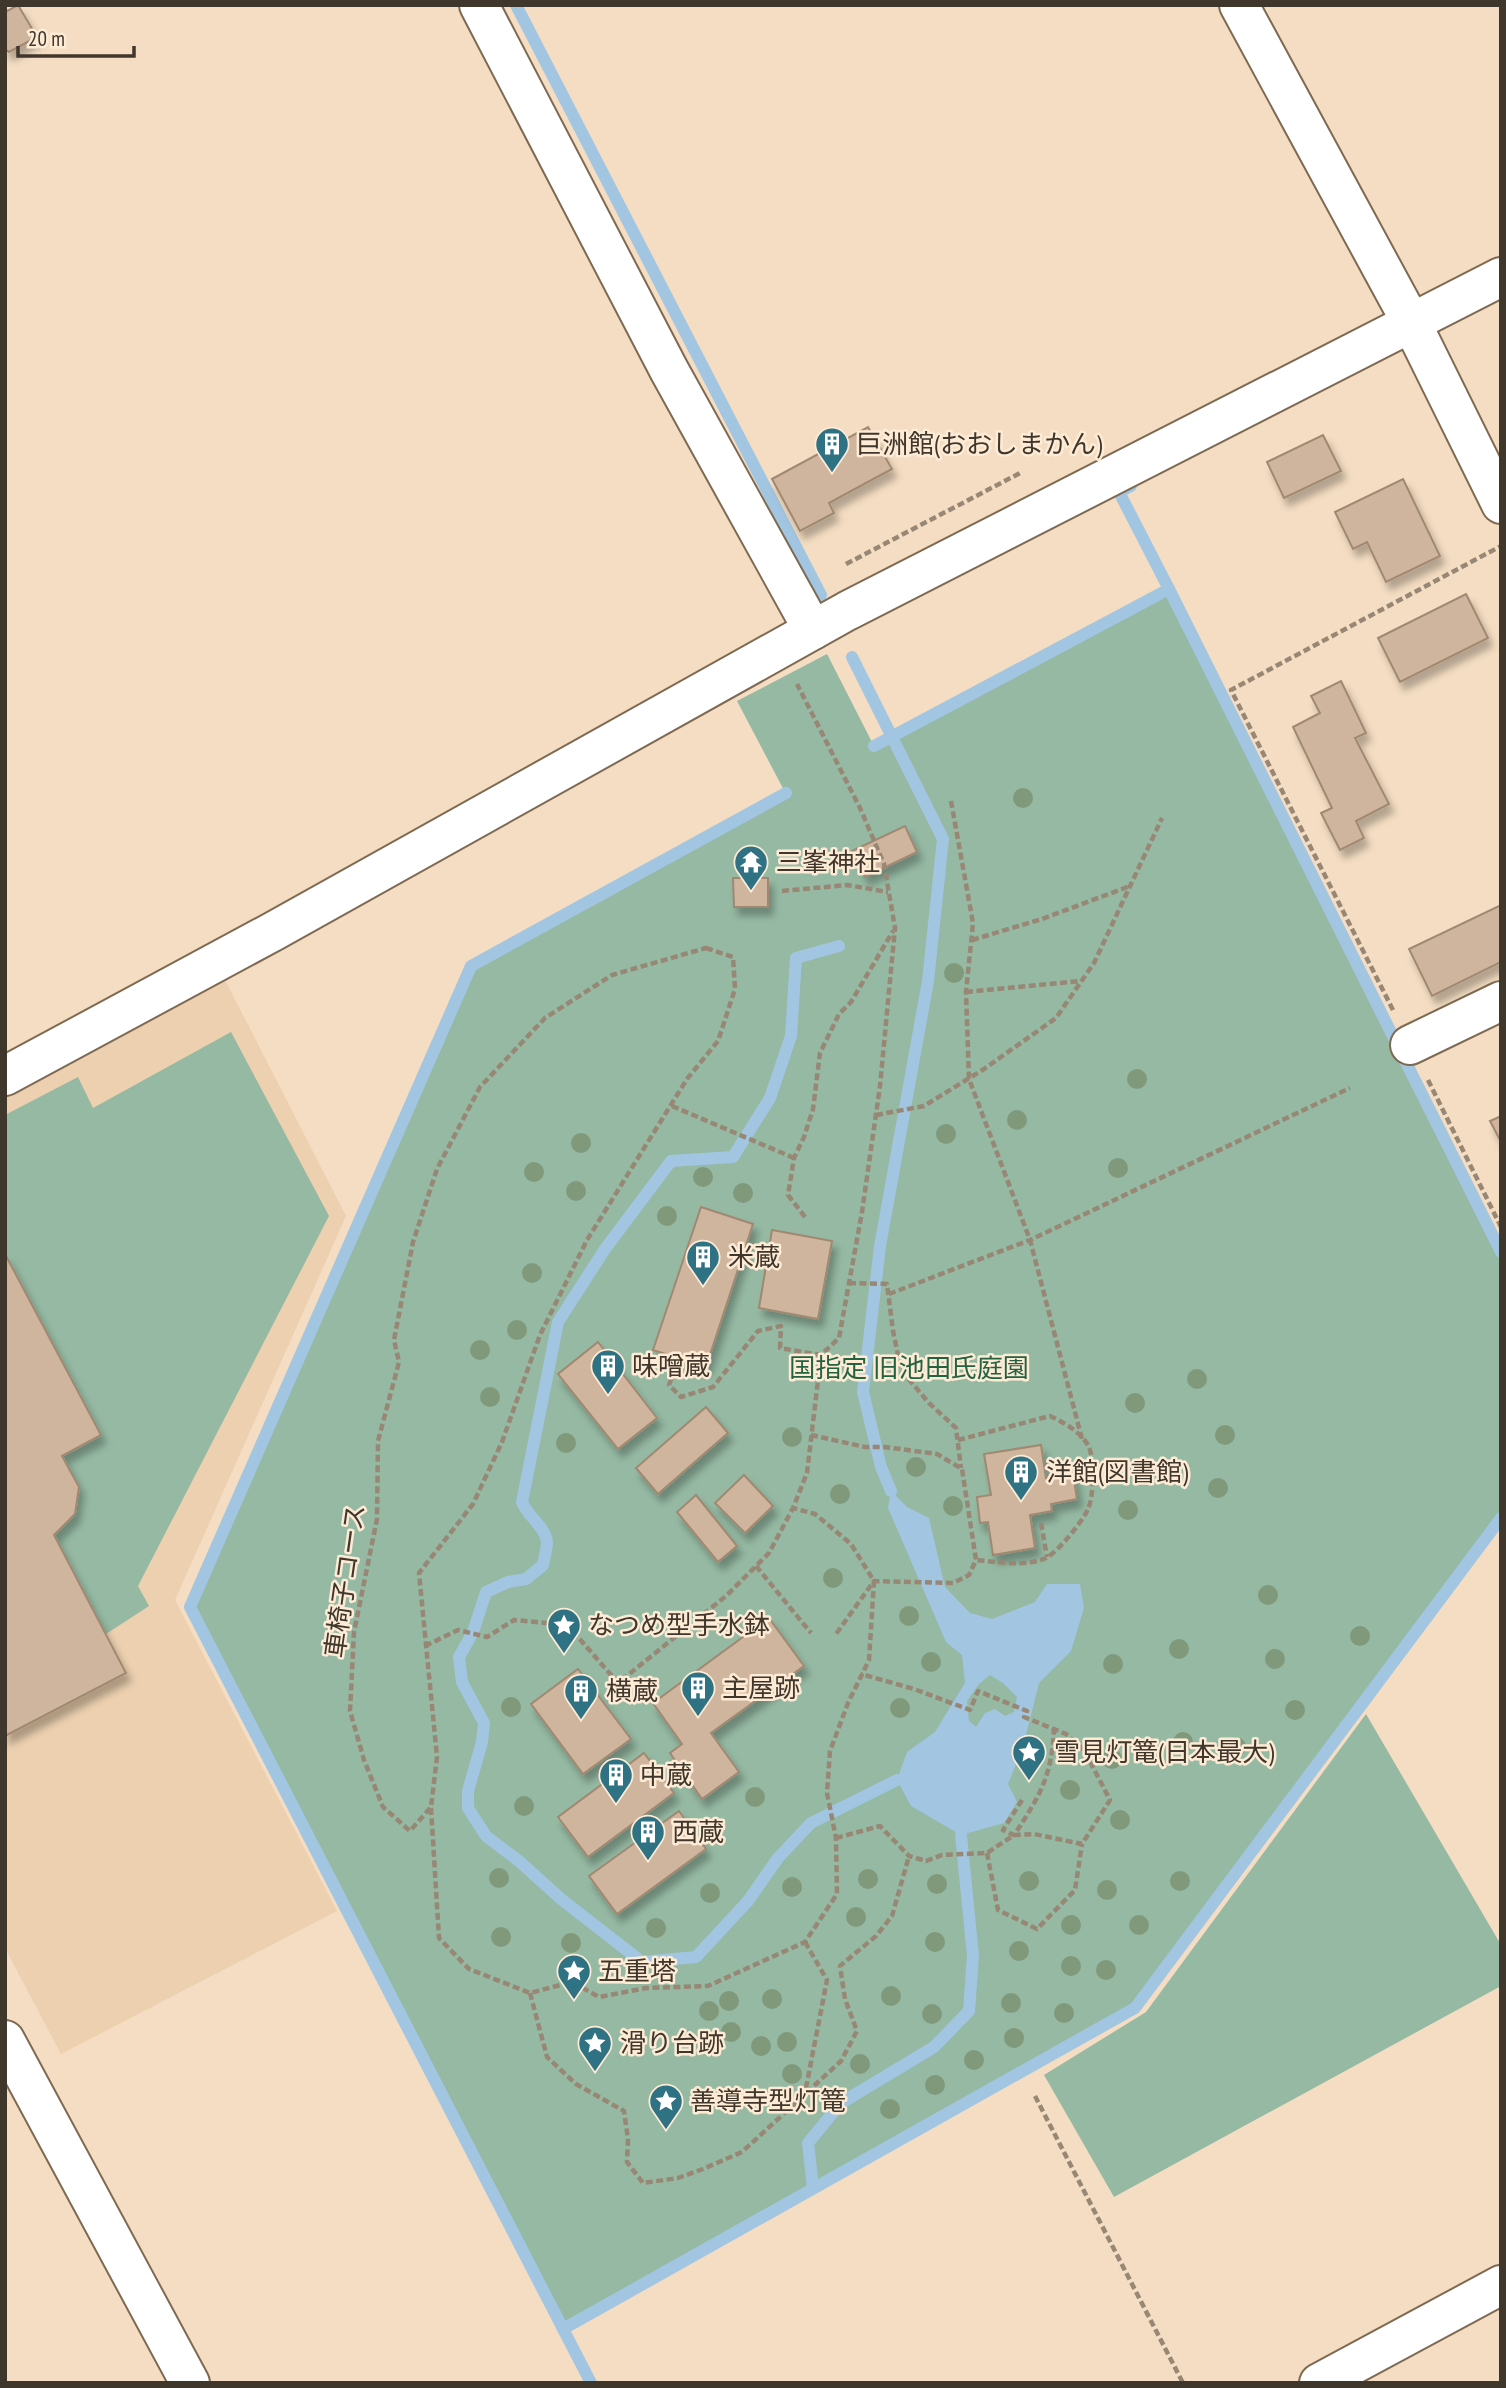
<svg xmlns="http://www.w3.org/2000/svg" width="1506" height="2388" font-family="'PT Sans Narrow','Noto Sans JP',sans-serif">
  <defs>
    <filter id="shadow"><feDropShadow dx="4.5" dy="8" stdDeviation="3.5" flood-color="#0004"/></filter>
  </defs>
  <rect width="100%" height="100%" fill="#f4ddc2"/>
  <path fill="#ecd0af" d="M222 974 346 1216 175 1600 337 1911 61 2054 5 1948V1093Z"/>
  <g fill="#95b9a3">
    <path d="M1169 589 1501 1252V1518L1135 2008 563 2329 190 1607 471 966 786 794 737 701 827 654 874 746Z"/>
    <path d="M231 1032 329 1216 138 1586 149 1606 106 1634 54 1535 75 1514 79 1487 62 1456 101 1435 5 1254V1115L78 1077 93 1108Z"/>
    <path d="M1366 1714 1501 1945V1986L1114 2197 1044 2075 1146 2012Z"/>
  </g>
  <path fill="#a2c6e2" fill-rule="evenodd" d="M891 1491 907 1507 929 1518 945 1587 970 1613 992 1619 1035 1602 1047 1584H1080L1084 1608 1071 1651 1039 1683 1023 1747 1008 1784 1017 1802 1004 1823 961 1835 911 1806 897 1780 907 1752 935 1732 965 1683 962 1655 946 1642 888 1508ZM990 1675 1003 1683 1017 1697 1014 1712 1005 1716 995 1709 985 1713 976 1727 969 1721 967 1701 979 1684Z"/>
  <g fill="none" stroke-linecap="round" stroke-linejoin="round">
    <g stroke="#a2c6e2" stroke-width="12">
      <path d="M516 5 821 595"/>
      <path d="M1169 589 1501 1252"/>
      <path d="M852 657 943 839 928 981 880 1246 863 1392 881 1467 891 1491"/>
      <path d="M874 746 1169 589 1119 492 1131 486"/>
      <path d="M839 946 796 958 791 1036 770 1098 733 1157 671 1161 605 1249 558 1322 522 1502C527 1516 545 1526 547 1542 547 1549 544 1558 543 1565L526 1579 508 1582 486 1592 473 1632 459 1657 462 1682 484 1723 482 1742 468 1791V1808L486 1836 519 1861 561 1899 642 1962 696 1957 748 1901 778 1858 811 1823 897 1780"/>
      <path d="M813 2188 808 2143 841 2103 934 2047 969 2011 973 1956 961 1835"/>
      <path d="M563 2329 1135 2008 1501 1518"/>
      <path d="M591 2383 190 1607 471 966 786 793"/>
    </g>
  </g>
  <g fill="#cfb59e" stroke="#a08871" stroke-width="2" filter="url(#shadow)">
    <path d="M18 5 37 37 9 52 5 49V12Z"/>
    <path d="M868 427 892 469 829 503 834 513 800 531 772 479Z"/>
    <path d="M1323 435 1341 471 1284 498 1267 462Z"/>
    <path d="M1403 479 1440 556 1386 582 1367 542 1353 549 1335 512Z"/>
    <path d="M1466 594 1488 638 1400 682 1378 638Z"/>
    <path d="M1341 681 1366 733 1355 738 1389 804 1356 821 1364 838 1340 850 1321 813 1332 808 1293 727 1320 713 1311 696Z"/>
    <path d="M905 826 917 852 865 877 852 851Z"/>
    <path d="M733 878H768V907H734Z"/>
    <path d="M1501 905V962L1432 996 1409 949Z"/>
    <path d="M1501 1116V1142L1490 1121Z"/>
    <path d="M701 1207 753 1224 706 1367 653 1350Z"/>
    <path d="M772 1230 832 1241 818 1319 759 1308Z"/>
    <path d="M5 1254 101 1435 62 1456 79 1487 75 1514 54 1535 126 1673 5 1736Z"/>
    <path d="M598 1342 657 1418 618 1449 558 1374Z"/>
    <path d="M706 1407 728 1433 658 1494 636 1468Z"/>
    <path d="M1041 1445 1046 1478 1073 1474 1077 1499 1051 1504 1052 1511 1030 1515 1035 1548 993 1555 988 1522 980 1523 977 1497 991 1495 984 1454Z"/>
    <path d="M744 1475 773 1506 745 1533 715 1503Z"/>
    <path d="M696 1495 737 1546 718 1562 677 1512Z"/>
    <path d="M769 1618 804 1666 711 1733 739 1772 702 1799 670 1753 682 1744 653 1703Z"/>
    <path d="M578 1669 631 1739 583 1774 531 1704Z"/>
    <path d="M644 1753 674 1793 588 1857 558 1817Z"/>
    <path d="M679 1811 706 1849 617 1914 589 1876Z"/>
  </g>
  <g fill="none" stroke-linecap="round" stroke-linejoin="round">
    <g stroke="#7e6a52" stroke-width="42">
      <g id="minor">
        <path d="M479 5 669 370 813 630"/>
        <path d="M1239 5 1411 322 1501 504"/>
        <path d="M1410 1045 1501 1001"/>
        <path d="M5 1076 274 931 847 611 1501 277"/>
        <path d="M5 2040 190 2383"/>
        <path d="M1319 2383 1501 2285"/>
      </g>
    </g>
    <g stroke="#978774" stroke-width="4.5" stroke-dasharray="7 3.5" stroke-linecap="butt">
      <path d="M846 564 1022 472"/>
      <path d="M951 801 973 923 966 992 969 1079 1030 1240 1082 1439"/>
      <path d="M782 891 847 885 888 892"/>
      <path d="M972 940 1042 919 1130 886"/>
      <path d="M706 948 733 957 735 989 718 1041 687 1079 587 1240 540 1335 502 1442 473 1504 419 1573 437 1757 431 1807 410 1831 383 1807 364 1760 350 1711 354 1632 377 1519 378 1441 399 1362 394 1340 413 1242 437 1169 480 1087 545 1018 612 975Z"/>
      <path d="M966 992 1081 981"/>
      <path d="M1393 1010 1231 690 1501 546"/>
      <path d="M1428 1080 1501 1227"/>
      <path d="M672 1106 794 1158"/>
      <path d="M876 1115 924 1106 984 1069 1056 1018 1094 963 1162 818"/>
      <path d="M805 1217 788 1195 794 1158 804 1137 813 1109 820 1053 839 1014 851 1002 893 931"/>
      <path d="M849 1283 887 1284 893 1331 901 1370 929 1403 956 1428 961 1468"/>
      <path d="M889 1294 1030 1240 1350 1088"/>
      <path d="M675 1369 669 1385 681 1397 713 1387 758 1331 781 1326 780 1348 821 1355 839 1338 862 1212 880 1086 895 928 884 864 860 808 797 684"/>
      <path d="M811 1435 865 1447H885L937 1454 962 1469 976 1560 969 1575 953 1583 874 1581 836 1634"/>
      <path d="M958 1440 1050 1416C1065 1423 1079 1431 1088 1445 1095 1458 1094 1496 1088 1509 1083 1521 1057 1553 1046 1558 1024 1567 999 1562 976 1560"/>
      <path d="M1041 1523 1047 1557"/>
      <path d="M756 1566 811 1633"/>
      <path d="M425 1646 458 1630 487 1637 514 1620 546 1623 578 1637 618 1683 726 1596 769 1553 793 1508 807 1473 821 1355"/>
      <path d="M1022 1800 1003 1830 1014 1835C1040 1796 1052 1776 1054 1728"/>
      <path d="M431 1808 439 1938 469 1969 530 1993 572 1982 599 1997 646 1988 708 1986 805 1942 837 1894 836 1838 827 1793 830 1751 848 1703 869 1660 874 1581 851 1544 815 1514 793 1508"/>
      <path d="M836 1838 880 1826 909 1856 926 1861 942 1855 987 1853 1014 1835 1034 1834 1082 1844 1110 1800 1084 1750 1066 1734 1024 1717 1027 1711 978 1691 970 1710 914 1689 861 1674"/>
      <path d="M987 1853 998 1910 1037 1929 1075 1890 1082 1844"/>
      <path d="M805 1942 827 1980 805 2093"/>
      <path d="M530 1993 547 2057 576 2084 624 2111 628 2139 627 2162 643 2183 678 2178 703 2169 742 2152 841 2061 857 2031 845 1999 840 1966 876 1936 892 1916 909 1856"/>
      <path d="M1035 2096 1183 2383"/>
    </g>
    <use href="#minor" stroke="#fff" stroke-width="38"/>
  </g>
  <g fill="#80997b">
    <circle cx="1023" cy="798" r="10"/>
    <circle cx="954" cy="973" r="10"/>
    <circle cx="1137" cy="1079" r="10"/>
    <circle cx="1017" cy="1120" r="10"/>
    <circle cx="946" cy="1134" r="10"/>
    <circle cx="581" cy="1143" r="10"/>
    <circle cx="1118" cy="1168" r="10"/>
    <circle cx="534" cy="1172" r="10"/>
    <circle cx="703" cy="1177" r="10"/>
    <circle cx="576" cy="1191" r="10"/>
    <circle cx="743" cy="1193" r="10"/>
    <circle cx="667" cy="1216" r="10"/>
    <circle cx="532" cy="1273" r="10"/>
    <circle cx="517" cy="1330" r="10"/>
    <circle cx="480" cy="1350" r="10"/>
    <circle cx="1197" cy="1379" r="10"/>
    <circle cx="490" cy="1397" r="10"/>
    <circle cx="1135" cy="1403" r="10"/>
    <circle cx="1225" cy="1435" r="10"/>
    <circle cx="792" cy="1437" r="10"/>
    <circle cx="566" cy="1443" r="10"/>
    <circle cx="916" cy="1467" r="10"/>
    <circle cx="1218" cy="1488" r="10"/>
    <circle cx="840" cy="1494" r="10"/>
    <circle cx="953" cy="1506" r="10"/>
    <circle cx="1128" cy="1510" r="10"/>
    <circle cx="833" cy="1578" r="10"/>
    <circle cx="1268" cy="1595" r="10"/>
    <circle cx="909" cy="1616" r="10"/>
    <circle cx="1360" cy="1636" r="10"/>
    <circle cx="1179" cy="1649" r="10"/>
    <circle cx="1275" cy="1659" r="10"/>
    <circle cx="931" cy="1662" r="10"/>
    <circle cx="1113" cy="1664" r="10"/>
    <circle cx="511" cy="1707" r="10"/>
    <circle cx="900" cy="1708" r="10"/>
    <circle cx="1295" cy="1710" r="10"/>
    <circle cx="1183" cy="1742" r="10"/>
    <circle cx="1236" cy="1747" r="10"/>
    <circle cx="1112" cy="1759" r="10"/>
    <circle cx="1070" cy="1790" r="10"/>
    <circle cx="755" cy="1797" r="10"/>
    <circle cx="524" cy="1806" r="10"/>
    <circle cx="1120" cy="1820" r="10"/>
    <circle cx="499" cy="1878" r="10"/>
    <circle cx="868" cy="1879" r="10"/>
    <circle cx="1029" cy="1881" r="10"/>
    <circle cx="1180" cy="1881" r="10"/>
    <circle cx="937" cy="1884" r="10"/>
    <circle cx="792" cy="1887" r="10"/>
    <circle cx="1107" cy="1890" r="10"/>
    <circle cx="710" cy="1893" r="10"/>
    <circle cx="856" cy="1917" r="10"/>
    <circle cx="1071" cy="1925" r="10"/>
    <circle cx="1139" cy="1925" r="10"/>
    <circle cx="656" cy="1928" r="10"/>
    <circle cx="501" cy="1937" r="10"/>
    <circle cx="935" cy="1942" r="10"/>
    <circle cx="571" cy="1943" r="10"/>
    <circle cx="1019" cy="1951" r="10"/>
    <circle cx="1071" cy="1966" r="10"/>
    <circle cx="1106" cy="1970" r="10"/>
    <circle cx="891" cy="1996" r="10"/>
    <circle cx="772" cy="1999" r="10"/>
    <circle cx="729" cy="2001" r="10"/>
    <circle cx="1011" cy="2003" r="10"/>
    <circle cx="709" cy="2011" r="10"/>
    <circle cx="1064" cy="2013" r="10"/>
    <circle cx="932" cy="2014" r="10"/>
    <circle cx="731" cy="2032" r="10"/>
    <circle cx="1014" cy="2038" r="10"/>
    <circle cx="787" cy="2042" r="10"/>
    <circle cx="761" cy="2046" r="10"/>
    <circle cx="974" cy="2060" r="10"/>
    <circle cx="860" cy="2064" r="10"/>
    <circle cx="792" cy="2074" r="10"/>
    <circle cx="935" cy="2085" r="10"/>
    <circle cx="890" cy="2109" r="10"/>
  </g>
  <defs>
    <g id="building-pin" transform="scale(1.75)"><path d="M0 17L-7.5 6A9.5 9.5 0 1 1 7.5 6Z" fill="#2f7283" stroke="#feebd6"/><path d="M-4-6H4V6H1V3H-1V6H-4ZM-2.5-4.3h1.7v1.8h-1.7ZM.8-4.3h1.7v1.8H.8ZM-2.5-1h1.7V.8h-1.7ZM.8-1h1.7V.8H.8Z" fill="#fff"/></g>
    <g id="temple-pin" transform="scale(1.75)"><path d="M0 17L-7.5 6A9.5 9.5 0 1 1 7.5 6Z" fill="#2f7283" stroke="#feebd6"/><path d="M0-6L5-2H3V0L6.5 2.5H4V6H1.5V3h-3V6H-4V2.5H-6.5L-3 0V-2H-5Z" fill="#fff"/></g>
    <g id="sight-pin" transform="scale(1.75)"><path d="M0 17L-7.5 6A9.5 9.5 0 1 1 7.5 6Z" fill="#2f7283" stroke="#feebd6"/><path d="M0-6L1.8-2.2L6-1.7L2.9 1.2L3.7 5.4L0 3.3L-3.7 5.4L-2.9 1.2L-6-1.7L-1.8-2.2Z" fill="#fff"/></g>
  </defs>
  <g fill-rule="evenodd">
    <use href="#building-pin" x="832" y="444"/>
    <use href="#temple-pin" x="751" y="862"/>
    <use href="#building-pin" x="703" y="1257"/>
    <use href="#building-pin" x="608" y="1366"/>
    <use href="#building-pin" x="1021" y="1472"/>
    <use href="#sight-pin" x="564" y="1625"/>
    <use href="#building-pin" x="698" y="1688"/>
    <use href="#building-pin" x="581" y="1691"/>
    <use href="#sight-pin" x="1029" y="1752"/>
    <use href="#building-pin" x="616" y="1775"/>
    <use href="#building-pin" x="648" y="1832"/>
    <use href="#sight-pin" x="574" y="1971"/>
    <use href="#sight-pin" x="595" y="2043"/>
    <use href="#sight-pin" x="666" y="2101"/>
  </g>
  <g text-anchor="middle" stroke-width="5" stroke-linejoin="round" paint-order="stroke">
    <g font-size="26" fill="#40372c" stroke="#feebd6" text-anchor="start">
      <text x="856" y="453">巨洲館(おおしまかん)</text>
      <text x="776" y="871">三峯神社</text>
      <text x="728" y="1266">米蔵</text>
      <text x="632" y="1375">味噌蔵</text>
      <text x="1046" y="1481">洋館(図書館)</text>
      <text x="588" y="1634">なつめ型手水鉢</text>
      <text x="722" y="1697">主屋跡</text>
      <text x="606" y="1700">横蔵</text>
      <text x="1054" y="1761">雪見灯篭(日本最大)</text>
      <text x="640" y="1784">中蔵</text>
      <text x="672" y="1841">西蔵</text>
      <text x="598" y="1980">五重塔</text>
      <text x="620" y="2052">滑り台跡</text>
      <text x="690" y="2110">善導寺型灯篭</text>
    </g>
    <g font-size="26" fill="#226241" stroke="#feebd6">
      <text x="909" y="1377">国指定 旧池田氏庭園</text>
    </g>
    <g font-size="26" fill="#40372c" stroke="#feebd6">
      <text transform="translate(345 1581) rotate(-82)" y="9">車椅子コース</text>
    </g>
  </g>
  <rect width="1506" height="2388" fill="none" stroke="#40372c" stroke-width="14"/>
  <path d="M18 46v10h116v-10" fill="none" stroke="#40372c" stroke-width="3.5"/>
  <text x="28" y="46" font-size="21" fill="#40372c" stroke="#feebd6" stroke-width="5" paint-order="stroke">20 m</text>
</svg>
